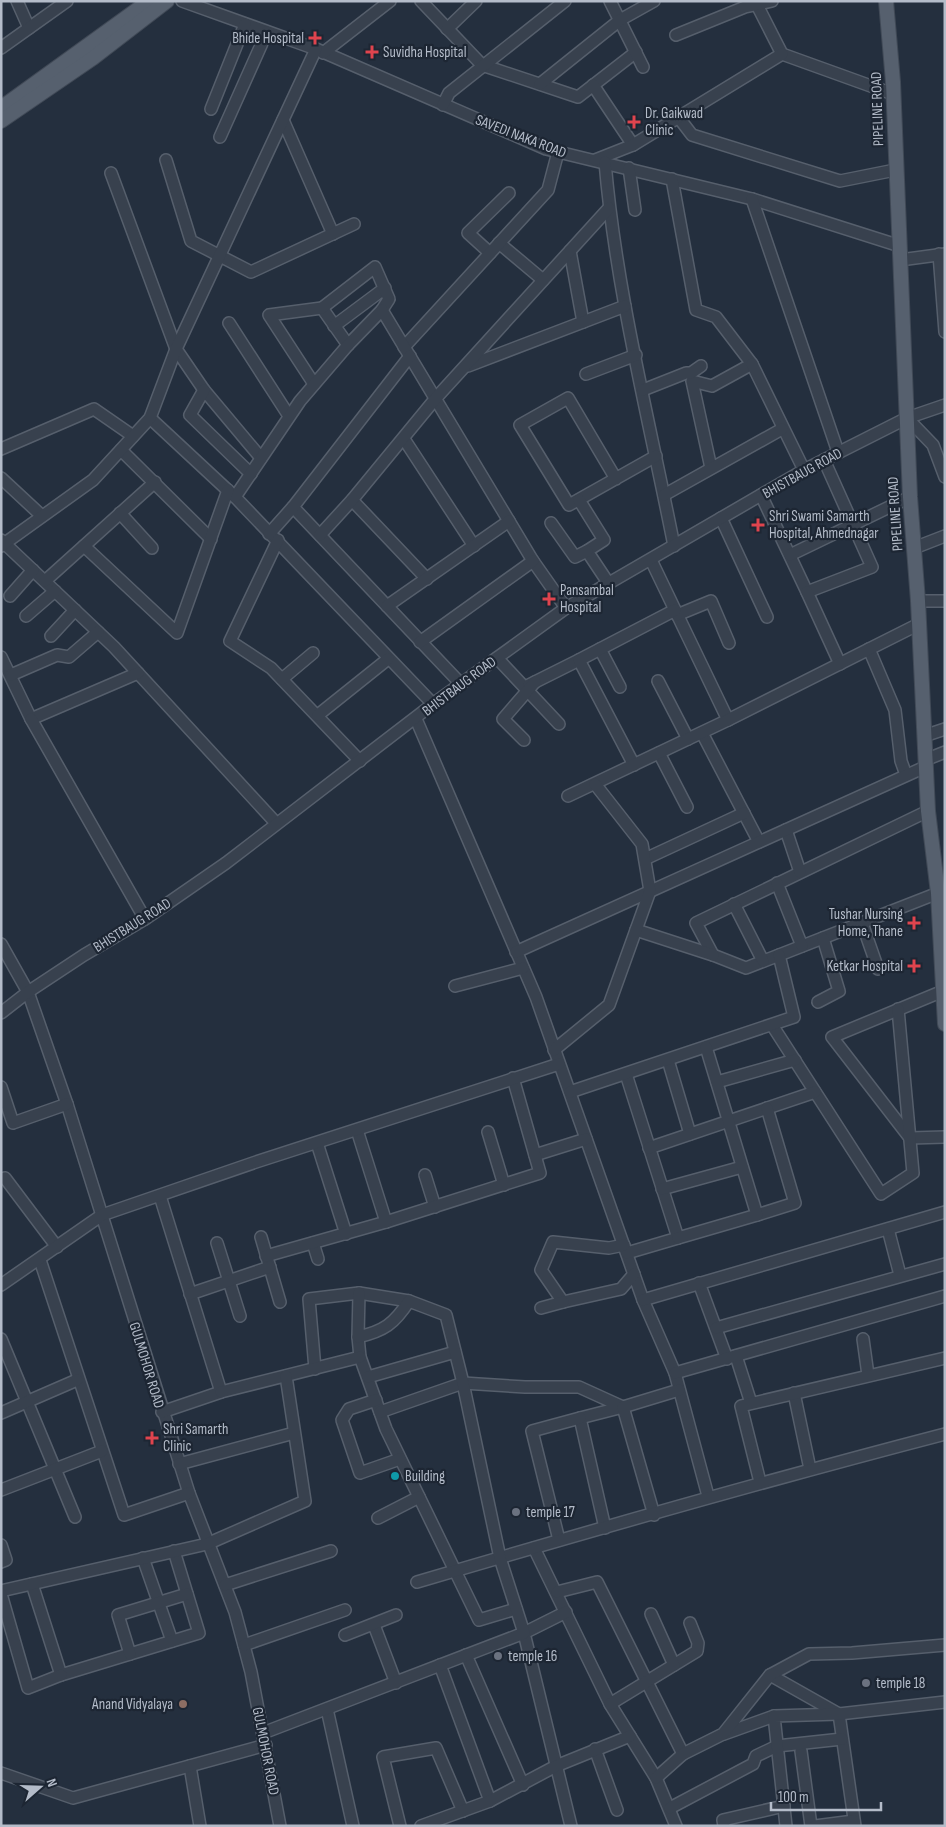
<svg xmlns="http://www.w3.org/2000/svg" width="946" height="1827" font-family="'Sofia Sans Condensed',sans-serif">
  <rect width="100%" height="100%" fill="#242f3e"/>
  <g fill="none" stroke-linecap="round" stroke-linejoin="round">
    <g stroke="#565f6c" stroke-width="14">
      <g id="minor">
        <path d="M17 1 29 28"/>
        <path d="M182 1 316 49 546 149 752 199 900 246"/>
        <path d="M421 1 482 65 578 97 636 52"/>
        <path d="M610 1 643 67"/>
        <path d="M755 1 782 54 893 94"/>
        <path d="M447 29 476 1"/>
        <path d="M676 35 745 7 772 1"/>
        <path d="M1 48 67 1"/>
        <path d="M323 53 390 1"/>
        <path d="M540 84 620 20 654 1"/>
        <path d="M593 85 633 145"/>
        <path d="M443 105 449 93 565 1"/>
        <path d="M211 109 245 24"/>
        <path d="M679 118 692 135 840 181 895 170"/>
        <path d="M283 120 333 234"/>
        <path d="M220 137 267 32"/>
        <path d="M166 160 191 241 251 272 354 224"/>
        <path d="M595 160 633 145 782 54"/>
        <path d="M605 162C616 291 649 419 674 546"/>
        <path d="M629 168 635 210"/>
        <path d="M111 173 176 349 204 390 261 458"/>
        <path d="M672 179 696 310 716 317 752 364 712 386 692 381 711 468"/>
        <path d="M752 199 838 452"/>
        <path d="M499 243 543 280"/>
        <path d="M570 251 583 322"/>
        <path d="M490 253 468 233 509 193"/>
        <path d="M939 254 945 332"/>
        <path d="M900 260 945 254"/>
        <path d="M322 308 348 345"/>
        <path d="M229 323 289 416"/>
        <path d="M334 326 385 288"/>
        <path d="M404 347 548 190 558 152"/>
        <path d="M752 364 804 470"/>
        <path d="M468 366 625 306"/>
        <path d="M586 374 636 355"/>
        <path d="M314 384 269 315 322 308 375 267 389 299 382 310"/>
        <path d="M204 390 190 415 251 474"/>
        <path d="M643 390 686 373H691L701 366"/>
        <path d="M150 418 235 497 433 704"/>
        <path d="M907 418 933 445 945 477"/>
        <path d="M404 439 474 546"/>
        <path d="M1 449 94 409 133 436"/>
        <path d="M121 450 211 539"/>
        <path d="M1 478 42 516"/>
        <path d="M616 479 568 398 520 425 569 505 656 456"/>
        <path d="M664 495 782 429"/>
        <path d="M761 495 807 592 872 567 824 460"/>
        <path d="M235 497 300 401 348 345 382 310 533 561 566 608"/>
        <path d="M352 500 427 579"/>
        <path d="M579 500 604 540 587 551 609 584"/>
        <path d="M293 507 461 684"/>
        <path d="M120 513 152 548"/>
        <path d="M721 518 767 617"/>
        <path d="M551 523 575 557 587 551"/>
        <path d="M269 534 293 507 410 356"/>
        <path d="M320 535 352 500 436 398 609 208"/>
        <path d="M1 540 114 647 276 823"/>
        <path d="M278 540 230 641 271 668 360 761"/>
        <path d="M1 546 93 480 150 418 176 349 316 49"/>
        <path d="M84 546 177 633 228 490"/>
        <path d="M914 548 945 536"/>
        <path d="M790 555 910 497"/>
        <path d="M651 560 728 720"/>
        <path d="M45 581 155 482"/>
        <path d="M807 592 840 664"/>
        <path d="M10 596 33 570"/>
        <path d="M918 601H945"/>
        <path d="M387 606 509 521"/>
        <path d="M677 615 711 601 729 643"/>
        <path d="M26 616 55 591"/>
        <path d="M51 636 75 610"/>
        <path d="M420 642 533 561"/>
        <path d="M600 649 620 687"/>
        <path d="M869 649 895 710 901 761 906 775"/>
        <path d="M1 657 31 719 138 673"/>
        <path d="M497 658 559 724"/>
        <path d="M11 675 57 655 69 657 98 632"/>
        <path d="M282 679 313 653"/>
        <path d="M658 681 688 739"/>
        <path d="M529 685 579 660"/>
        <path d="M318 715 388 659"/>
        <path d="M31 719 145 919"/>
        <path d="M416 719 536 997 643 1300 675 1373 708 1496"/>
        <path d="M702 733 759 842"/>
        <path d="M924 736 945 729"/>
        <path d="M524 740 503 719 535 682"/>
        <path d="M659 753 687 807"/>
        <path d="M925 760 945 752"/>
        <path d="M634 765 579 660 675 610"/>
        <path d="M568 796 728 720 919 624"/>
        <path d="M928 811 696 923 713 955 746 968 938 893"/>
        <path d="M786 830 800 872"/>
        <path d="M645 859 744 813"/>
        <path d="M777 883 802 946"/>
        <path d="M734 904 763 961"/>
        <path d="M862 923 878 969"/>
        <path d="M636 930 713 955"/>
        <path d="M1 944 28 992 67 1104 189 1493 235 1612 251 1672 280 1826"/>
        <path d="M516 952 925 767"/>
        <path d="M455 986 523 968"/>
        <path d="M943 991 832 1037 910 1138 945 1137"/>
        <path d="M818 1002 839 991 823 938"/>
        <path d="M1 1013 28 992 84 955 145 919 226 863 433 704 566 608 804 470 907 418 945 405"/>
        <path d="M772 1025 881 1194 913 1173 898 1009"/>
        <path d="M554 1050 609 1005 650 891 642 844 595 784"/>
        <path d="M668 1060 690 1134"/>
        <path d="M626 1074 678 1238 627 1253"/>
        <path d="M717 1082 795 1060"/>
        <path d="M1 1087 13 1123 67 1104"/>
        <path d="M570 1092 794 1017 779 955"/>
        <path d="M488 1132 504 1185"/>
        <path d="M317 1143 346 1234"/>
        <path d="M649 1148 815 1092"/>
        <path d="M535 1155 586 1139"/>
        <path d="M425 1175 435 1207"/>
        <path d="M5 1178 57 1247"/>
        <path d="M662 1189 742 1167"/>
        <path d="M160 1196 221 1392 162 1412"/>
        <path d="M757 1215 795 1203 767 1108"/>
        <path d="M386 1222 540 1173 513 1078"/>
        <path d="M888 1229 900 1275"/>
        <path d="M261 1237 280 1302"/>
        <path d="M678 1238 757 1215 706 1047"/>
        <path d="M217 1243 240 1316"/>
        <path d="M313 1243 318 1259"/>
        <path d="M624 1245 609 1248 553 1242 541 1270 563 1302 621 1289 634 1274"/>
        <path d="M266 1256 386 1222 357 1130"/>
        <path d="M40 1260 124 1515 189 1493"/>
        <path d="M699 1283 727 1359"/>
        <path d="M1 1285 102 1215 256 1162 559 1064"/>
        <path d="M190 1294 270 1267"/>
        <path d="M643 1300 945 1212"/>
        <path d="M541 1308 563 1302"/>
        <path d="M716 1328 945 1264"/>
        <path d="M358 1337 360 1357 386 1429 479 1620 516 1609"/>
        <path d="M1 1339 75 1517"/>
        <path d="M863 1339 868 1375"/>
        <path d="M736 1356 751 1403"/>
        <path d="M315 1369 309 1299 359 1293 409 1301"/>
        <path d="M675 1373 945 1296"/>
        <path d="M368 1377 455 1352"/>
        <path d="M221 1392 360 1357"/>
        <path d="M794 1393 810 1469"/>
        <path d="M376 1400 349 1409 342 1420 360 1473 400 1459"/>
        <path d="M380 1412 463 1383 525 1387H579L623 1407 580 1418 605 1528"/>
        <path d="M1 1413 77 1380"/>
        <path d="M179 1464 294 1433"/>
        <path d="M760 1482 741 1406 945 1358"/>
        <path d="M1 1490 102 1451"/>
        <path d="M654 1515 623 1407 679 1390"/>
        <path d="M378 1518 419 1497"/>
        <path d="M559 1540 532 1431 580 1418"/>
        <path d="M1 1545 6 1560 1 1562"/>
        <path d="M534 1548 610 1704 656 1778 676 1826"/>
        <path d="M143 1558 172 1641"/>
        <path d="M417 1582C593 1530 768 1480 945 1434"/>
        <path d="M32 1584 61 1675 199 1633 174 1551"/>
        <path d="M225 1585 331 1551"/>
        <path d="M1 1591 207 1544 305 1501 286 1376"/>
        <path d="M557 1592 597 1582 683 1754"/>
        <path d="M1 1594 28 1688 61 1675"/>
        <path d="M566 1612 524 1633 571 1826"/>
        <path d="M374 1625 396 1683"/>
        <path d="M345 1635 396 1615"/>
        <path d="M244 1645 345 1610"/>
        <path d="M130 1654 118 1615 187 1594"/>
        <path d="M466 1655 523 1785"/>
        <path d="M440 1665 490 1801"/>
        <path d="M674 1665 697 1651 698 1643 690 1623"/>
        <path d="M770 1675 839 1714 855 1826"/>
        <path d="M610 1704 674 1665 651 1614"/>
        <path d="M327 1709 353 1826"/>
        <path d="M263 1733 524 1633 500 1558 463 1383 446 1315 409 1301C394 1324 384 1331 358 1337L359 1293"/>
        <path d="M724 1734 774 1716"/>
        <path d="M595 1749 617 1810"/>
        <path d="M801 1751 811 1826"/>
        <path d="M190 1766 200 1826"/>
        <path d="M1 1773 73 1798 266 1745"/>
        <path d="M656 1778 683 1754 723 1734 770 1675 809 1654 852 1653 945 1645"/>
        <path d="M670 1808 753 1764 756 1756 777 1746 842 1739"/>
        <path d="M400 1826 383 1757 436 1748 463 1811"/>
        <path d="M421 1826 490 1801 556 1766 630 1736"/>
        <path d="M724 1826 723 1820 784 1806"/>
        <path d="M786 1826 774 1716 839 1714 945 1702"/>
        <path d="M815 1826 854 1821"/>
      </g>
    </g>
    <g stroke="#414a57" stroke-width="16">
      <g id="major">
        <path d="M886 1 893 82 910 497 918 601 928 811 938 893 945 1024"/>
        <path d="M1 108 149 1"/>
        <path d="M1 121 93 58 167 1"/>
      </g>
    </g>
    <use href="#minor" stroke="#38414e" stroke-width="11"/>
    <use href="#major" stroke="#56606e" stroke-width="14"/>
  </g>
  <g fill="#e0444e" stroke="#1d2633" stroke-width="2">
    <path d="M312.5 30.5h5v5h5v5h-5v5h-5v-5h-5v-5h5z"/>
    <path d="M369.5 44.5h5v5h5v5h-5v5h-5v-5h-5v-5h5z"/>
    <path d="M631.5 114.5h5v5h5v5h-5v5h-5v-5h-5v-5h5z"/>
    <path d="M755.5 517.5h5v5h5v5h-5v5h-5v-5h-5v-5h5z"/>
    <path d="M546.5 591.5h5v5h5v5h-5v5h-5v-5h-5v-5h5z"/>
    <path d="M911.5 915.5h5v5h5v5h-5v5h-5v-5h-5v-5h5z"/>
    <path d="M911.5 958.5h5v5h5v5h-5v5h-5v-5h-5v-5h5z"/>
    <path d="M149.5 1430.5h5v5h5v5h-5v5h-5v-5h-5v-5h5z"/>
  </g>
  <circle fill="#0f9aa8" stroke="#1d2633" stroke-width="2" cx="395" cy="1476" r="5"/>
  <g fill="#6b7280" stroke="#1d2633" stroke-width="2">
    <circle cx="516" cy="1512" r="5"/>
    <circle cx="498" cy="1656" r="5"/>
    <circle cx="866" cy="1683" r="5"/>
  </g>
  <circle fill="#8d6e63" stroke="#1d2633" stroke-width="2" cx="183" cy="1704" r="5"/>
  <g text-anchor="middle" stroke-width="4.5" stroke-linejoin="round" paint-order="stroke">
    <g font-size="15" fill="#b4bcc9" stroke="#1d2633" text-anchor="start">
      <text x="304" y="43" text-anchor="end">Bhide Hospital</text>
      <text x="383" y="57">Suvidha Hospital</text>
      <text x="645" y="118">Dr. Gaikwad<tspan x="645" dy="17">Clinic</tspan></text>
      <text x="769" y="521">Shri Swami Samarth<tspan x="769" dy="17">Hospital, Ahmednagar</tspan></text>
      <text x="560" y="595">Pansambal<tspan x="560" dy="17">Hospital</tspan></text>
      <text x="903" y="919" text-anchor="end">Tushar Nursing<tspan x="903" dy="17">Home, Thane</tspan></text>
      <text x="903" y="971" text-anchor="end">Ketkar Hospital</text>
      <text x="163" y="1434">Shri Samarth<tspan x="163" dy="17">Clinic</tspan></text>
      <text x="405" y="1481">Building</text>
      <text x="526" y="1517">temple 17</text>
      <text x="508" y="1661">temple 16</text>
      <text x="876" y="1688">temple 18</text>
      <text x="173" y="1709" text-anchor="end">Anand Vidyalaya</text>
    </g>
    <g font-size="15" fill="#b4bcc9" stroke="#1d2633">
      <text transform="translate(877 109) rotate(-92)" y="5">PIPELINE ROAD</text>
      <text transform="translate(521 136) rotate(21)" y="5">SAVEDI NAKA ROAD</text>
      <text transform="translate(802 473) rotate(-29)" y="5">BHISTBAUG ROAD</text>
      <text transform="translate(895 514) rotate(-94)" y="5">PIPELINE ROAD</text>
      <text transform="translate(459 686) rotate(-37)" y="5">BHISTBAUG ROAD</text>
      <text transform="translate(132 925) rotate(-32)" y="5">BHISTBAUG ROAD</text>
      <text transform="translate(147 1365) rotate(73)" y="5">GULMOHOR ROAD</text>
      <text transform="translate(266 1751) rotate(79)" y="5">GULMOHOR ROAD</text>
    </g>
  </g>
  <rect width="946" height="1827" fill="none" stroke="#b4bcc9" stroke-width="5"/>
  <g transform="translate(40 1787) rotate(70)" stroke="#1d2633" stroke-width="4" paint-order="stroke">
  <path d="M0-4L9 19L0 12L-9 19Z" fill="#b4bcc9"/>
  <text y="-8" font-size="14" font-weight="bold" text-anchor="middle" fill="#b4bcc9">N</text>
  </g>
  <path d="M771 1802v8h110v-8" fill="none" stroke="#b4bcc9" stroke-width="2.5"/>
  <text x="778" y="1802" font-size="15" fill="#b4bcc9" stroke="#1d2633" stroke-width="4" paint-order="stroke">100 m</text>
</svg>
